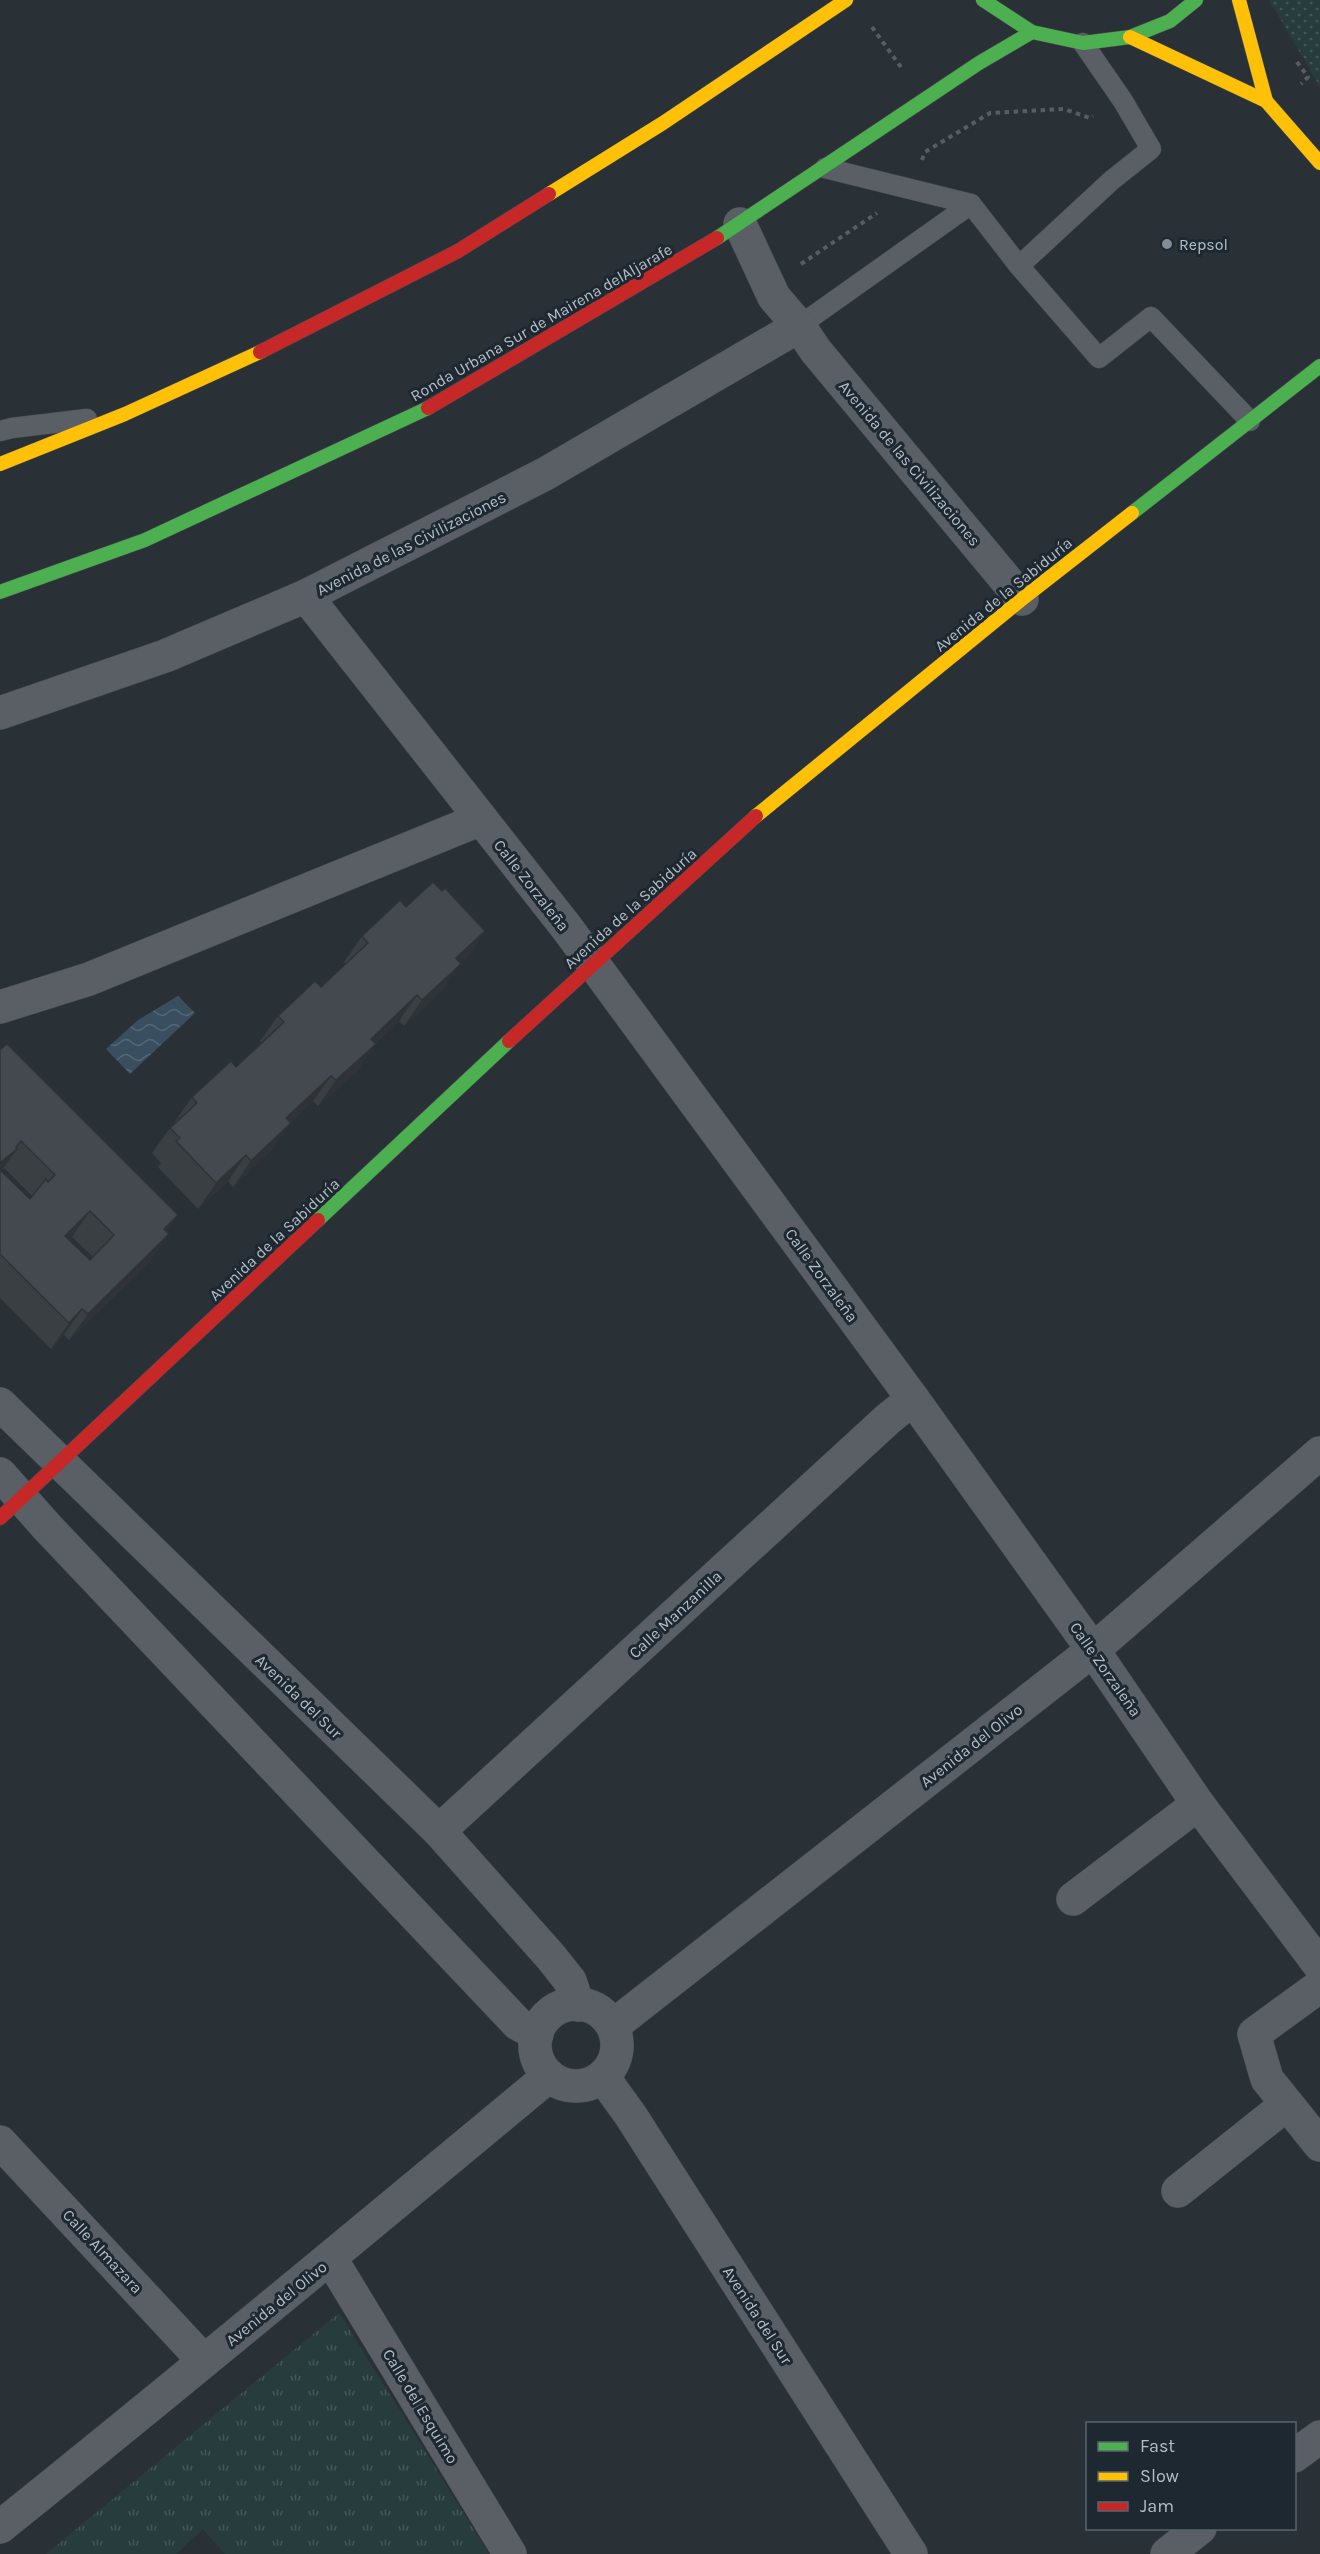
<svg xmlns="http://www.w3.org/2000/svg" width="1320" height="2554" font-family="Karla,sans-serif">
  <defs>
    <pattern id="grass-dots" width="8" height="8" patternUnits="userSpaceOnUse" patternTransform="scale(1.5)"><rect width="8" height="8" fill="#273d3d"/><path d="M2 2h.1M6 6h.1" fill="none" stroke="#445758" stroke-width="1.8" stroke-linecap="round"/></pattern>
    <pattern id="park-tufts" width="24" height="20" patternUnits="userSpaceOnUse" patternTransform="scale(1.5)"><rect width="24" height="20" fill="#273d3d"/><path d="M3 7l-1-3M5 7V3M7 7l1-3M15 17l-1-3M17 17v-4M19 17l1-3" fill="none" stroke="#445758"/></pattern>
    <pattern id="water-waves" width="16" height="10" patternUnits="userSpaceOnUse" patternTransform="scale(1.5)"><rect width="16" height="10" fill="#394f60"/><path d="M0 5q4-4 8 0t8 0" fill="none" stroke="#536775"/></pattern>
  </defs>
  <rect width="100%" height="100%" fill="#2a3136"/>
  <path fill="url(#grass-dots)" d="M1269 0H1320V87Z"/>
  <path fill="url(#park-tufts)" d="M339 2313 489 2554H225L203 2529 176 2554H46Z"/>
  <path fill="url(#water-waves)" d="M178 996 195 1013 130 1074 106 1049 138 1020Z"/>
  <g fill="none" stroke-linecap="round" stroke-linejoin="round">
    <g stroke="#484d51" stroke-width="21">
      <g id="lane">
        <path d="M1083 43 1123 101 1151 149 1112 180 1019 266 1099 358 1151 317 1250 421"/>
        <path d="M825 168 971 204 1019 266"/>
        <path d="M799 326 971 204"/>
        <path d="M0 431 12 428 87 419"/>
      </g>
    </g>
    <g stroke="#484d51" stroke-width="34">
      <g id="street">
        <path d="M799 326 816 351 1022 599"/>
        <path d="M306 596 567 928 913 1399 1093 1650 1198 1804 1320 1966"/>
        <path d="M0 713 165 656 306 596 545 474 799 326 774 297 740 224"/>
        <path d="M0 1007 89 979 481 819"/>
        <path d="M0 1404 439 1831 551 1957 570 1981 578 2005"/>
        <path d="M0 1474 47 1527 518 2024 537 2034"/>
        <path d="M439 1831 889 1418 913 1399"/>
        <path d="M1073 1899 1198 1804"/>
        <path d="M1320 1986 1254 2034 1267 2079 1320 2145"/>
        <circle cx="576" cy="2045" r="41"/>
        <path d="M613 2026 1093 1650 1320 1453"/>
        <path d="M603 2077 631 2116 911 2554"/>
        <path d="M0 2142 204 2361"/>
        <path d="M1178 2191 1287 2104"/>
        <path d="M331 2259 510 2554"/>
        <path d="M1294 2456 1320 2437"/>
        <path d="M0 2527C185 2379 367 2227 549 2076"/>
        <path d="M1167 2554 1200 2528"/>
      </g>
    </g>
    <g stroke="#484d51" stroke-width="15">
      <g id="fast">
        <path d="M983 0 1032 32 1083 43 1130 37 1170 21 1196 0"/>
        <path d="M717 238 979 63 1032 32"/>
        <path d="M1132 513 1320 366"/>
        <path d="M0 592 145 540 428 408"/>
        <path d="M318 1220 509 1041"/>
      </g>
    </g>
    <g stroke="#484d51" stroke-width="15">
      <g id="slow">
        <path d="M1239 0 1266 101"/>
        <path d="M1130 37 1266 101 1320 163"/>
        <path d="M549 194 663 123 846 0"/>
        <path d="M0 464 125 414 260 352"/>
        <path d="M756 816 1022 599 1132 513"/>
      </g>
    </g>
    <g stroke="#484d51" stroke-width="15">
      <g id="jam">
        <path d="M260 352 458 251 549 194"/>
        <path d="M428 408 717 238"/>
        <path d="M509 1041 756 816"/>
        <path d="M0 1518 318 1220"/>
      </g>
    </g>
    <g stroke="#575e62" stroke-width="4" stroke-dasharray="4.5 4.5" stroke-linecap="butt">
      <path d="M872 27 903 70"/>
      <path d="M1297 62 1308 77 1301 84"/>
      <path d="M922 160 925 152 990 113 1064 109 1090 118 1093 116"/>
      <path d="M801 264 877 213"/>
    </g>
    <use href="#lane" stroke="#595f65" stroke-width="20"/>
    <use href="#street" stroke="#595f65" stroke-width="33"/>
    <use href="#fast" stroke="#4caf50" stroke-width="14"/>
    <use href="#slow" stroke="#ffc107" stroke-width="14"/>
    <use href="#jam" stroke="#c62828" stroke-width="14"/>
  </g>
  <g fill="#3a3f43" fill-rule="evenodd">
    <path d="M442 891 485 931 467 957 460 963 443 989 404 1026 399 1021 375 1044 358 1070 318 1106 313 1101 290 1123 272 1149 233 1187 228 1181 198 1209 158 1167 161 1163 152 1153 170 1128 175 1123H174L192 1097 236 1067 262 1043 260 1041 278 1016 321 987 346 964 344 962 362 936 406 907Z"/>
    <path d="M0 1050 178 1215 166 1231 151 1260 69 1340 64 1335 51 1349 0 1298ZM4 1168 32 1196 30 1199 1 1171ZM72 1237 93 1257 90 1260 69 1240Z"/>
  </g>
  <g fill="#2f3337">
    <path d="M485 931 467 957 438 984 456 958Z"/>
    <path d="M461 964 443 989 404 1026 422 1000Z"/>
    <path d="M417 995 399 1021 353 1065 371 1039Z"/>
    <path d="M376 1044 358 1070 318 1106 336 1080Z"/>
    <path d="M331 1076 313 1101 268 1144 286 1118Z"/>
    <path d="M291 1123 272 1149 233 1187 251 1161Z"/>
    <path d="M21 1141 13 1152 17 1149 0 1173V1163Z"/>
    <path d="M246 1155 228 1181 198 1209 216 1183Z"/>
    <path d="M90 1211 72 1237 47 1262 65 1236Z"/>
    <path d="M178 1215 159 1241 164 1229Z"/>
    <path d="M169 1234 151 1260 69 1340 88 1314Z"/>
    <path d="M82 1309 64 1335 51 1349 69 1323Z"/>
  </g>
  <g fill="#43494e" stroke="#2f3337" stroke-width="1.5" fill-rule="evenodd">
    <path d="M433 882 442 891 445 888 485 931 456 958 461 964 422 1000 417 995 371 1039 376 1044 336 1080 331 1076 286 1118 291 1123 251 1161 246 1155 216 1183 176 1141 180 1138 170 1128 197 1103 192 1097 231 1061 236 1067 284 1022 278 1016 315 981 321 987 368 943 362 936 400 900 406 907Z"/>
    <path d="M7 1044 178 1215 164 1229 169 1234 88 1314 82 1309 69 1323 0 1254V1170L30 1199 46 1179 48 1182 55 1175 21 1141 16 1147 17 1149 0 1163V1050ZM90 1211 114 1235 90 1260 65 1236Z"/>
  </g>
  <circle fill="#848d95" stroke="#1d2831" stroke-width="2" cx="1167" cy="244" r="6"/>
  <g text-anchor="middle" stroke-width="6" stroke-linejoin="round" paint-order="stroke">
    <g font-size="16" fill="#b4bec8" stroke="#1d2831" text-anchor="start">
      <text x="1179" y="250">Repsol</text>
    </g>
    <g font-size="16" fill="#b4bec8" stroke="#1d2831">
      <text transform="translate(541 322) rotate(-30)" y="6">Ronda Urbana Sur de Mairena delAljarafe</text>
      <text transform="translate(910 463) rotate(50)" y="6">Avenida de las Civilizaciones</text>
      <text transform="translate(411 543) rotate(-27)" y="6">Avenida de las Civilizaciones</text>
      <text transform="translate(1003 594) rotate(-39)" y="6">Avenida de la Sabiduría</text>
      <text transform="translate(532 885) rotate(52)" y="6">Calle Zorzaleña</text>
      <text transform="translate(630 908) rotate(-42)" y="6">Avenida de la Sabiduría</text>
      <text transform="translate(274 1239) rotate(-43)" y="6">Avenida de la Sabiduría</text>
      <text transform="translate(822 1275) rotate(54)" y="6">Calle Zorzaleña</text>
      <text transform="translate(675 1614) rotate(-43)" y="6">Calle Manzanilla</text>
      <text transform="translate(1106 1669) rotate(55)" y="6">Calle Zorzaleña</text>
      <text transform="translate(299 1696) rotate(44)" y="6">Avenida del Sur</text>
      <text transform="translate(971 1745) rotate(-38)" y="6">Avenida del Olivo</text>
      <text transform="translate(103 2251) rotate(47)" y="6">Calle Almazara</text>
      <text transform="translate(276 2303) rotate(-39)" y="6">Avenida del Olivo</text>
      <text transform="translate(758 2315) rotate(57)" y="6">Avenida del Sur</text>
      <text transform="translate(421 2406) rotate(59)" y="6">Calle del Esquimo</text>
    </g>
  </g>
  <rect x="1086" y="2422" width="210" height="108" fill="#1d2831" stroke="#59646d" stroke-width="1.5"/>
  <rect x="1098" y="2442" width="30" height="9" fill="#4caf50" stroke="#59646d" stroke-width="1.5"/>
  <text x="1140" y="2452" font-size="18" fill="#b4bec8">Fast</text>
  <rect x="1098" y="2472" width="30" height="9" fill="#ffc107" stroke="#59646d" stroke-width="1.5"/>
  <text x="1140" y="2482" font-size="18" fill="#b4bec8">Slow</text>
  <rect x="1098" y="2502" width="30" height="9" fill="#c62828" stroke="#59646d" stroke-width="1.5"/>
  <text x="1140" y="2512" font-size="18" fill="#b4bec8">Jam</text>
</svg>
